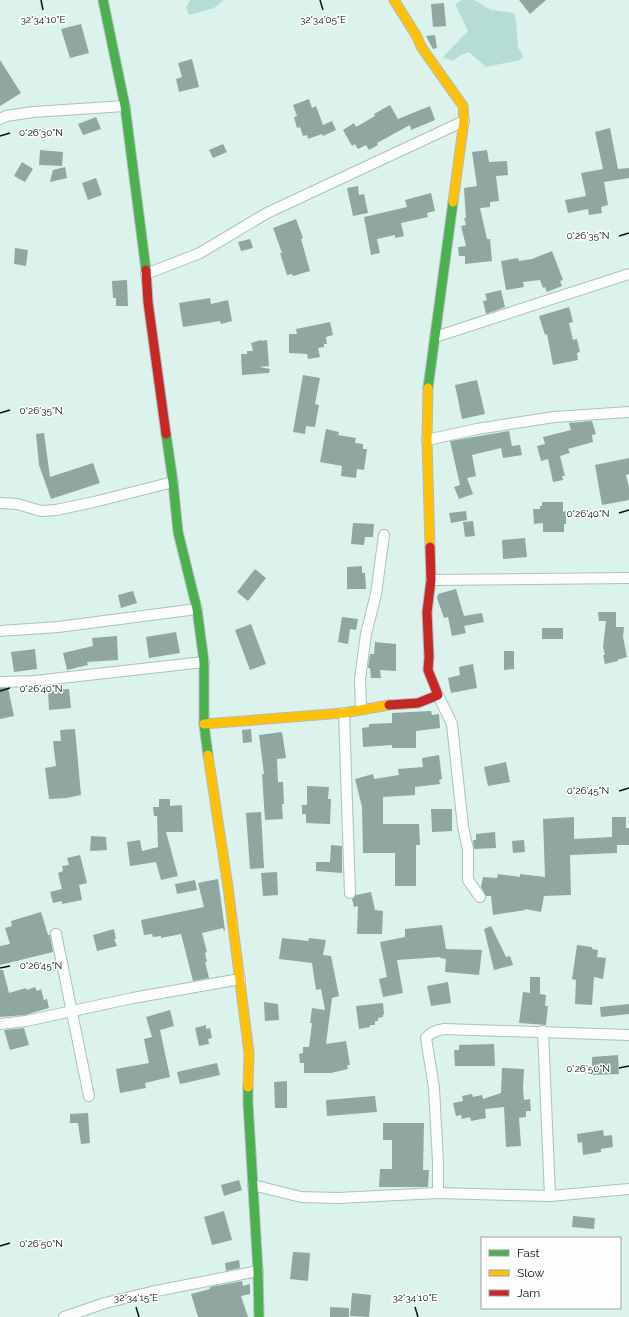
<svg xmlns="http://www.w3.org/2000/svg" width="629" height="1317" font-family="Raleway,sans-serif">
  <rect width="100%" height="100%" fill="#dcf2ed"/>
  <g fill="#b6ddd4">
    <path d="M190 0H224L214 8 189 15 186 8Z"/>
    <path d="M462 0H474L491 10 514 13 516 21 518 47 523 56 520 60 486 67 469 52 461 55 452 61 443 57 468 31 455 4Z"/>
  </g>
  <g fill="#90a6a1">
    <path d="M519 0H546L530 14Z"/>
    <path d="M444 3 446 26 433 27 431 4Z"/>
    <path d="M81 24 89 53 70 58 61 29Z"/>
    <path d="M435 35 437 48 433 49 426 36Z"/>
    <path d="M192 59 199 87 179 92 176 79 182 77 178 63Z"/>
    <path d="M0 60 21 93 0 106Z"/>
    <path d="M309 99 312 108 316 106 323 125 332 121 336 130 323 136 322 134 308 139 307 135 303 136 300 127 297 128 294 117 297 116 293 105Z"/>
    <path d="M390 105 398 119 430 106 435 120 411 130 410 125 377 143 378 145 369 150 366 145 358 149 355 144 352 146 343 130 354 123 356 127 375 116 374 114Z"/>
    <path d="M96 117 101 129 83 135 78 124Z"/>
    <path d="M610 128 618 169 629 168V178L604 182 608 205 601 207 602 213 589 215 588 209 568 213 565 200 586 196 581 173 603 169 595 132Z"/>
    <path d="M223 144 227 152 213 158 209 150Z"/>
    <path d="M40 150 63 152 62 166 39 165Z"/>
    <path d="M487 150 489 162 507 161 508 175 496 176 499 201 490 202V207L480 208 487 239H490L492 261 465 264V256H459L458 247 466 246 461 226 466 225 464 218H466L464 188 477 186 472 152Z"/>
    <path d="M22 162 33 169 25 182 14 176Z"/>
    <path d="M65 167 67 178 50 182 53 170Z"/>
    <path d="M96 178 102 195 88 200 82 183Z"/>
    <path d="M358 186 359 195 364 194 368 213 353 216 347 188Z"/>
    <path d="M431 193 435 211 427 213 428 217 401 223 404 236 395 238V235L377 239 380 253 371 255 364 217 407 207 405 200Z"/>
    <path d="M296 219 303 238 301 239 310 271 293 276 292 274 287 275 280 253H282L273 228Z"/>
    <path d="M250 239 253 248 241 251 238 242Z"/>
    <path d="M15 248 28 250 26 266 14 264Z"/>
    <path d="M552 251 563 280 560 281 562 286 547 292 545 287 543 288 540 280 523 282 524 287 506 290 501 261 518 258 519 261 532 259Z"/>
    <path d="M127 280 128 306H116V298H113L112 281Z"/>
    <path d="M501 290 505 307 486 314 483 301 487 300 485 294Z"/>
    <path d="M210 298 211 304 228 300 232 321 221 324 220 321 183 327 179 303Z"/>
    <path d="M569 307 573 322 569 323 573 340 577 339 580 352 577 353 578 360 553 365 547 334 545 335 539 316Z"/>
    <path d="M330 322 333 335 326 337 327 344H324V347L318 348 320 357 308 359 307 354 289 353V334H297L296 329Z"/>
    <path d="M261 340 262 341 267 340 269 366 259 367 270 369 269 373 242 375 241 354H247V351H253L251 343Z"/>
    <path d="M303 375 320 378 315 404 319 405 315 427 306 426 305 434 293 432Z"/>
    <path d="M477 380 485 414 462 419 455 385Z"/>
    <path d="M592 421 596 434 592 435 593 442 568 449 570 453 560 456 565 476H562L563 480 553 482 548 459 541 461 537 446 545 444 543 437 571 430 569 423Z"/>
    <path d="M326 429 339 432 338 435 356 438 355 443 363 444V449H367L364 470 357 469 356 478 341 476 342 466 320 462Z"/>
    <path d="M509 431 512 446 520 445 522 455 503 458 501 448 472 455 476 476 467 478 473 494 459 499 454 487 460 485 450 441Z"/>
    <path d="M44 433 50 477 93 463 100 483 51 499 39 465 36 434Z"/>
    <path d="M629 458V474L626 475 629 488V500L602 505 595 465Z"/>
    <path d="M542 502H563V512L566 511V524H564V532H543V523L534 524 533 509H540V506H542Z"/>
    <path d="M466 511 467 520 451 523 449 513Z"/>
    <path d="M473 521 475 536 465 537 463 522Z"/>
    <path d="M353 523 374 524 373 537H365L364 545 351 544Z"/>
    <path d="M525 538 527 557 503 559 502 540Z"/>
    <path d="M362 566V573H365L366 589H347V567Z"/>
    <path d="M255 569 266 578 248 601 237 592Z"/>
    <path d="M456 589 464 616 482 613 484 622 464 626 466 633 452 636 448 617 444 618 437 598 438 594Z"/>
    <path d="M133 591 137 603 121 608 118 595Z"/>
    <path d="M598 612H616V627H624L623 637 627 657 617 660 618 661 605 664 603 655H605L603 647 606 621H599Z"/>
    <path d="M342 617 358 619 356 630 350 629 348 644 338 642Z"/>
    <path d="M251 624 266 664 250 670 235 630Z"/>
    <rect x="542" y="628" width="21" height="11"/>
    <path d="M176 632 180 653 149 658 146 637Z"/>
    <path d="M117 636 118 660 87 662 88 665 67 670 63 653 93 646 92 638Z"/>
    <path d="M375 642 396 644V671L380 670 381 678H371L370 668H368L370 654H374Z"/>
    <path d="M35 649 37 669 14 672 11 652Z"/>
    <path d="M504 651H514V669L504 670Z"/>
    <path d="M473 664 477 688 451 693 448 678 460 675 459 667Z"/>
    <path d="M0 688H8L14 716 0 719Z"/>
    <path d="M69 689 71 708 49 710 48 691Z"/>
    <path d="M431 711 432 715 439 714 440 728 416 731V748H392V745L363 747 362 728 369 727V724L392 723V713Z"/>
    <path d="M75 729 81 795 67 798 49 799 45 768 56 766 53 741H61L60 730Z"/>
    <path d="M251 729 252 742 243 743 242 730Z"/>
    <path d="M282 732 286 758 277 759 278 782H283L284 804H282L283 819 265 820 262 774H264L259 735Z"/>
    <path d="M439 755 442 779 439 780 440 784 415 787V795L383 797V824H419L420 845H416V886H395V853H363L362 807 355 779 373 774 374 779 399 775 398 769 423 767 422 758Z"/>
    <path d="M506 762 510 782 488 786 484 767Z"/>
    <path d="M307 786 329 787 328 799H331L330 824 306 823V814H302V805H307Z"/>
    <path d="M159 799H170V806L182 805 183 832H166L178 876 161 880 156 862 130 866 127 842 140 840 142 851 158 847 157 816H154L153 807H159Z"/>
    <path d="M431 809H452V831L432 832Z"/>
    <path d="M261 812 264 868 250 869 246 813Z"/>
    <path d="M574 817V839L612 837V817H626V828H629V845H617V853L570 855 571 895 544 896 541 912 525 909V910L493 915 491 896H486L481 887 483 877 497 878 498 874 520 877V874L545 877 543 819Z"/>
    <path d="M495 832 496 848 474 849 473 840H476V834Z"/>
    <path d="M91 836 106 837 107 850 90 851Z"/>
    <path d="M524 840 525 852 513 853 512 841Z"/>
    <path d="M331 845 342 846V873L316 871V862H330Z"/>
    <path d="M80 855 87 883 79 885 82 900 62 904V901L53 903 50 892 62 889 58 873 63 871 62 866 69 865 67 858Z"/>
    <path d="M277 872 278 895 263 896 261 873Z"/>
    <path d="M218 879 225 930 224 931 223 928 202 933 207 952 205 953 207 962H205L209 978 193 981 181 934 161 938V936L153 937 152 934 144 935 141 920 204 907 198 883Z"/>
    <path d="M195 880 197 890 177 894 175 884Z"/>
    <path d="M371 892 375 910 383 911 382 934H357L358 906 354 907 352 899 356 895Z"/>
    <path d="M41 912 48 935H50L53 952 0 965V946L10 944 5 928 12 926 11 921Z"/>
    <path d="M442 925 446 949 482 950 479 975 445 972 446 959 440 958V957L397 960 403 993 383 997 379 979 387 977 380 942 405 937V929Z"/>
    <path d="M491 926 506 957 510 956 513 965 494 970 484 929Z"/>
    <path d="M114 929 116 939H114L117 946 97 951 93 935Z"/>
    <path d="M282 938 308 941 309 938 326 940 323 955 331 956 339 996 332 998 326 1044 346 1041 350 1065H347L348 1069 331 1073H304V1063H300L299 1054 303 1053V1047H309L312 1023H310L312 1008 325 1010 321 989 316 990 312 963 279 959Z"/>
    <path d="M577 945 592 947V949L598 950 597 957 606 958 603 979 594 977 592 1005 575 1004 576 980 572 979Z"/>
    <path d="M0 970H3L9 993 26 988 27 990 35 987 37 991 41 989 44 1000 47 999 49 1008 25 1015 0 1017Z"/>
    <path d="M530 977H540V994L546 995 545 1006H548L546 1025 519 1023 523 992 530 993Z"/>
    <path d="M448 982 451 1003 431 1006 427 986Z"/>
    <path d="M264 1002 278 1004 279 1020 265 1021Z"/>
    <path d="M383 1003 384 1014 383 1015V1017L378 1018V1021H375V1025H370V1027L359 1029 356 1006Z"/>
    <path d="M629 1004V1014L601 1017 600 1007Z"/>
    <path d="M170 1010 174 1026 160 1030 170 1077 145 1083 146 1088 120 1093 116 1069 149 1063 144 1039 152 1037 146 1017Z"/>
    <path d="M206 1025V1029L210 1028 212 1038 208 1039 209 1044 199 1046 195 1028Z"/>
    <path d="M24 1028 29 1045 10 1050 4 1030Z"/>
    <path d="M494 1044 495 1066H455L454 1050H459V1045Z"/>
    <path d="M618 1055 619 1074 592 1075V1057Z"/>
    <path d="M217 1063 220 1075 180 1084 177 1072Z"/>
    <path d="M502 1068 524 1069 523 1088 524 1100 530 1099 531 1111H526V1117L519 1118 521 1146 506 1147 504 1107 485 1109 486 1118 471 1121 470 1117 462 1119 461 1115 456 1116 453 1103 463 1101 462 1096 472 1094 473 1097 482 1095 483 1099 501 1093Z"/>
    <path d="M287 1081V1108H275L274 1082Z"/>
    <path d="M375 1096 377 1112 327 1116 326 1100Z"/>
    <path d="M88 1113 90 1143 81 1144 78 1123H70V1114Z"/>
    <path d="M383 1123H424L423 1170H429L428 1187H379L380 1169H392V1140H383Z"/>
    <path d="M603 1130 604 1136 612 1135 613 1147 601 1149V1152L583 1155 582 1142 578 1143 577 1134Z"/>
    <path d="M239 1180 242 1190 224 1196 221 1185Z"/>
    <path d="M224 1211 232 1240 212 1245 204 1217Z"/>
    <path d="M573 1216 595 1218 594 1229 572 1227Z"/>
    <path d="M293 1252 310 1253 308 1281 290 1279Z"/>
    <path d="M239 1260 240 1268 226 1271 225 1263Z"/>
    <path d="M242 1281 243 1286 250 1284V1294L241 1296 248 1317H198L191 1294 210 1289V1287Z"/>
    <path d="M352 1293 371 1295 369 1317 350 1316Z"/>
    <path d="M330 1307 349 1308V1317H330Z"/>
  </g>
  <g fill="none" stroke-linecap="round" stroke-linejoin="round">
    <g stroke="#aebfbb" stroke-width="12">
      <g id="street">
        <path d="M0 119 6 116 33 112 125 106"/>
        <path d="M146 274 200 253 267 213 464 121"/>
        <path d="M435 337 629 274"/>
        <path d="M427 440 477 429 554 417 629 412"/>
        <path d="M0 503 17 504 41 511 56 510 94 502 173 482"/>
        <path d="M431 580 629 578"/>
        <path d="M0 631 58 627 197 609"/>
        <path d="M0 682 34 681 204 662"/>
        <path d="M438 695 452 724 463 827 468 849V880L480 897"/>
        <path d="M361 709 360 679 366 634 376 594 384 535"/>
        <path d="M344 713 350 893"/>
        <path d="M56 934 89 1096"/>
        <path d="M0 1024 26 1021 133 998 240 979"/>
        <path d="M543 1031 550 1196"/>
        <path d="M253 1185 301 1197 338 1198 438 1193 550 1196 629 1189"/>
        <path d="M438 1193V1162L434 1088 426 1038C431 1032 437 1030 444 1029L629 1035"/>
        <path d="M64 1317 105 1303 151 1292 258 1271"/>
      </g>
    </g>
    <g stroke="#aebfbb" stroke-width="11">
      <g id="fast">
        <path d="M103 0 125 106 146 270"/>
        <path d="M428 388 453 202"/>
        <path d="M166 434 173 482 178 532 197 609 204 662V724L208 755"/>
        <path d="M248 1087V1103L258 1271 259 1317"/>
      </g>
    </g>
    <g stroke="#aebfbb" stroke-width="11">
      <g id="slow">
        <path d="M394 0 416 35 422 48 463 106 464 121 453 202"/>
        <path d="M428 388 427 440 430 547"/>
        <path d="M204 724 344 713 389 705"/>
        <path d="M208 755 228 887 249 1053 248 1087"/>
      </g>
    </g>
    <g stroke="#aebfbb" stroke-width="11">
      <g id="jam">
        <path d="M146 270 148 302 166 434"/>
        <path d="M389 705 418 703 438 695 428 670 429 657 427 612 431 580 430 547"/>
      </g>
    </g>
    <use href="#street" stroke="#fafdfc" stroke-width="10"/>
    <use href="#fast" stroke="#4caf50" stroke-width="9"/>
    <use href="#slow" stroke="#ffc107" stroke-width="9"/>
    <use href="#jam" stroke="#c62828" stroke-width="9"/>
  </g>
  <path fill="none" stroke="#03100d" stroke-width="1.5" d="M41 0 43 10M320 0 323 10M0 136 10 133M619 236 629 233M0 413 10 410M619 513 629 510M0 691 10 688M619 791 629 788M0 968 10 966M619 1068 629 1066M0 1246 10 1243M136 1307 139 1317M415 1307 418 1317"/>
  <g font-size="10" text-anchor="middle" fill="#03100d" stroke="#fefefe" stroke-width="3" stroke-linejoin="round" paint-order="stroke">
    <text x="43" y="23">32°34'10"E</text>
    <text x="323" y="23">32°34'05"E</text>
    <text x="41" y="136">0°26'30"N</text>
    <text x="588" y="239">0°26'35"N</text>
    <text x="41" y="414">0°26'35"N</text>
    <text x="588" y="517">0°26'40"N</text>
    <text x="41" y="692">0°26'40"N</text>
    <text x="588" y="794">0°26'45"N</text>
    <text x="41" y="969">0°26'45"N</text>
    <text x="588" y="1072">0°26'50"N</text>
    <text x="41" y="1247">0°26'50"N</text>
    <text x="136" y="1301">32°34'15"E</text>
    <text x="415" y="1301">32°34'10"E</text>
  </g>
  <rect x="481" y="1237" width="140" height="72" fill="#fefefe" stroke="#9a9f9e"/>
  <rect x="489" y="1250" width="20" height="6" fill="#4caf50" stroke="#9a9f9e"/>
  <text x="517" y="1257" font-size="12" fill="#03100d">Fast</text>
  <rect x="489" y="1270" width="20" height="6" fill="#ffc107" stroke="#9a9f9e"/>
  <text x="517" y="1277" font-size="12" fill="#03100d">Slow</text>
  <rect x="489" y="1290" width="20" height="6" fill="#c62828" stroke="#9a9f9e"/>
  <text x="517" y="1297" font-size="12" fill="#03100d">Jam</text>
</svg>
